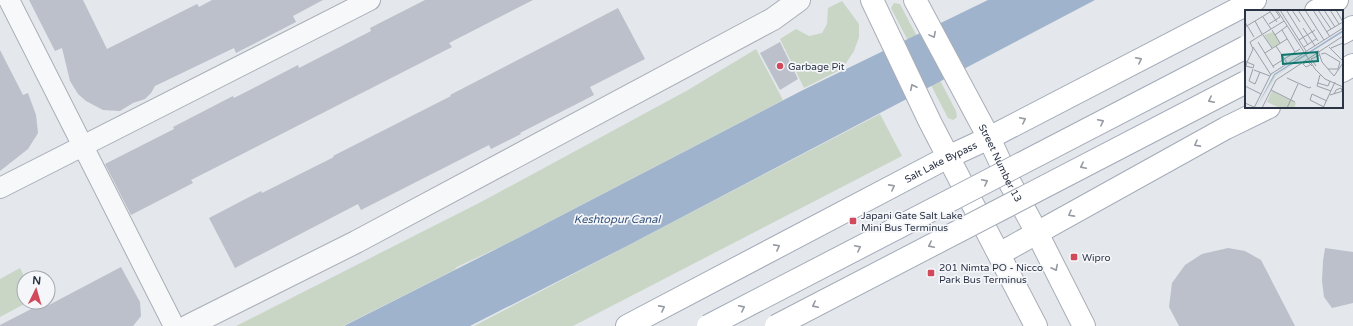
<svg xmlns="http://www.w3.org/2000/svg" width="1353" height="326" font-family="'Varela Round',sans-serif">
  <rect width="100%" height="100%" fill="#e4e7ec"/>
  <g fill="#c9d6c5">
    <path d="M842 1 859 24V37L854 51 842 69 804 88 780 39 796 29 809 36 822 33 827 24 828 8Z"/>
    <path d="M894 3 900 4 956 111 957 117 953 120 948 118 891 8Z"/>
    <path d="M756 49 783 100 508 243 457 267 454 270 343 326H236L481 202 688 90Z"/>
    <path d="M880 114 902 156 573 326H474Z"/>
    <path d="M20 268 25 278H24V302H28L0 317V279Z"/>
  </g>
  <path fill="#9fb4cc" d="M988 0H1095L627 246 470 326H344L518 238 803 90Z"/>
  <g fill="#bbc0ca">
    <path d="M29 0H83L107 49 197 4 199 7 212 0H323L293 16 296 22 236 53 234 48 155 86 151 93 145 99 133 103 120 111 103 110 86 101 78 94 70 81 62 48 55 51Z"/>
    <path d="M425 0H533L449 43 452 47 191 180 193 183 131 215 105 164 174 129 173 127 233 96 234 98 298 65 299 68 371 31 370 28Z"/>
    <path d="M618 8 645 59 590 87 594 95 520 133 521 134 491 149 489 145 361 210 358 204 235 268 209 218 261 191 262 193 334 157 333 156 451 96 450 95Z"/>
    <path d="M780 42 798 79 780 90 760 53Z"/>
    <path d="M0 50 23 95 28 93 36 115 38 133 28 149 0 171Z"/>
    <path d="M1228 248 1245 251 1261 260 1295 326H1179L1169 307 1172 283 1185 265 1202 254Z"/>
    <path d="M1325 248 1353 252V303L1332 308 1324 297 1322 281 1323 261Z"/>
    <path d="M121 267 140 302 141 316 133 326H0V325L45 302 47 306Z"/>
  </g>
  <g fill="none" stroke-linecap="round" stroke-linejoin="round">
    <g stroke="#a9aeb7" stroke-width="22">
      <g id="minor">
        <path d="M9 0 174 326"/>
        <path d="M0 188 370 0"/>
      </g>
    </g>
    <g stroke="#a9aeb7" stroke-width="24">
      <path id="tertiary" d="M188 326 356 242 773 19 799 0"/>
    </g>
    <g stroke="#a9aeb7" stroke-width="24">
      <g id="secondary">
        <path d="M872 0 930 122 1036 326"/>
        <path id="s1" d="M915 0 989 138 1009 181 1037 233 1084 326"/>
      </g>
    </g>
    <g stroke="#a3abb8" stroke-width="24">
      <g id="primary">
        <path d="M1316 11 1337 0"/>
        <path d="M1342 33 1353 27"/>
        <path d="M1342 71 1353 65"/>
        <path d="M999 254 1226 128 1269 107"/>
        <path id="s2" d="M627 326 948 157 989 138 1255 0"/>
      </g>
    </g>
    <use href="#minor" stroke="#f7f8fa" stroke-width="20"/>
    <use href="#tertiary" stroke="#f7f8fa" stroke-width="22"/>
    <use href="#secondary" stroke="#fff" stroke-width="22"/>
    <use href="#primary" stroke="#fff" stroke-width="22"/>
    <g stroke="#a3abb8" stroke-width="24" stroke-linecap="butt">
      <g id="primary-bridge">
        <path d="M708 326 1246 47"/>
        <path d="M776 326 1246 82"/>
      </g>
    </g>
    <use href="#primary-bridge" stroke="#fff" stroke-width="22"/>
  </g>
  <defs><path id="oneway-chevron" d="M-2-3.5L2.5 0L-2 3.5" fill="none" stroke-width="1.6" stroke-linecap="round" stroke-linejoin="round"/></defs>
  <g stroke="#959aa2">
    <use href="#oneway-chevron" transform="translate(933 35) rotate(62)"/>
    <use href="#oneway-chevron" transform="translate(1139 60) rotate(-27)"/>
    <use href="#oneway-chevron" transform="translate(913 87) rotate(-116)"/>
    <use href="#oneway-chevron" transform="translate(1211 100) rotate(153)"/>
    <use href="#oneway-chevron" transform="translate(1023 120) rotate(-27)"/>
    <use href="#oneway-chevron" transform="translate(1101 122) rotate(-27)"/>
    <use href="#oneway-chevron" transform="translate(1197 144) rotate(151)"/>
    <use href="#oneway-chevron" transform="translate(1083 166) rotate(153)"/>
    <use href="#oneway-chevron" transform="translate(985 182) rotate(-27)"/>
    <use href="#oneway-chevron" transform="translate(892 187) rotate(-28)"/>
    <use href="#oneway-chevron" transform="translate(1071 214) rotate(151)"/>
    <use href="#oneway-chevron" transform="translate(931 245) rotate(153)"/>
    <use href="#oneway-chevron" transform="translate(777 247) rotate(-28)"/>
    <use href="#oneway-chevron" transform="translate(858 248) rotate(-27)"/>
    <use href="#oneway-chevron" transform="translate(1055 268) rotate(63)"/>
    <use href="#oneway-chevron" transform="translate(815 305) rotate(153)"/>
    <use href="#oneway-chevron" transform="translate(662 308) rotate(-28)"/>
    <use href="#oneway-chevron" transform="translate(742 308) rotate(-27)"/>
  </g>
  <g fill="#d1495b" stroke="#f4f6f9" stroke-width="1.5">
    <circle cx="780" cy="66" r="4"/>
    <rect x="849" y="217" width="8" height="8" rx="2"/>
    <rect x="1070" y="253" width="8" height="8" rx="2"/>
    <rect x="927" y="269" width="8" height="8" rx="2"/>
  </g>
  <g text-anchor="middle" stroke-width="3.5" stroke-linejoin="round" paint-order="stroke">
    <g font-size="10" fill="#2b3445" stroke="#f4f6f9" text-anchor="start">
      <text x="788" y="70">Garbage Pit</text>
      <text x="861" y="219">Japani Gate Salt Lake<tspan x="861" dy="12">Mini Bus Terminus</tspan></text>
      <text x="1082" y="261">Wipro</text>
      <text x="939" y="271">201 Nimta PO - Nicco<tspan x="939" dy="12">Park Bus Terminus</tspan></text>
    </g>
    <g font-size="10" fill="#2b3445" stroke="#f4f6f9">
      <text dy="4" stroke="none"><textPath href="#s2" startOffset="354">Salt Lake Bypass</textPath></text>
      <text dy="4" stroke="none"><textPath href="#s1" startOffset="184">Street Number 13</textPath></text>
    </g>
    <g font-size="11" font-style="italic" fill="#34527a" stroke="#f4f6f9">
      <text x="617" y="223">Keshtopur Canal</text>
    </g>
  </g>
  <g transform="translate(1245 10)">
    <rect width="98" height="98" fill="#e4e7ec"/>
    <path d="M28 22 35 33 27 38 19 25ZM60 46 30 67 13 98 29 67ZM27 81 51 93 49 98H35L22 92Z" fill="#c9d6c5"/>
    <path d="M98 20V22L30 65 11 98 29 64Z" fill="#9fb4cc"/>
    <path fill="none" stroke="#9a9fa9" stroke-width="1" d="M24 0 32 12M32 0 70 59 80 69 98 77M35 0 61 41M47 0 55 12M53 0 73 31M60 0 79 30M68 0 85 27M73 0 86 19M79 0 90 17M85 0 94 14M91 0 98 12M42 1 63 35M18 7 26 19M10 11 17 24M0 12 9 27M24 14 35 7 30 0M0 17 25 2M58 18 70 36M27 20 35 33M37 20 50 42M81 22 98 12M18 25 27 38M30 25 42 16M54 30 70 20M13 32 29 58M31 36 42 53M8 37 26 65M59 37 71 29M84 37 98 51M86 38 98 33M73 40 77 52 89 66 98 53M60 42 98 18M20 43 42 29M76 44 80 43 95 52 93 59H83M0 51 4 53 9 55 8 58 1 56 2 52 4 48 8 39 5 32 39 11M65 55 61 57 58 54 62 51 67 56M28 56 55 39M71 56 66 49 75 45M8 59 4 71 10 74 15 62M9 60 25 66M75 65 72 76 86 81M42 68 64 78 66 77M73 73 83 76 85 71M0 76 16 84M26 80 50 92M89 84 91 80 96 78 97 81M85 85 98 81M0 93 11 98M79 97 65 90 67 84 82 91M9 98 26 64 59 43M17 98 31 70 98 26M42 98 53 74M78 98 90 72"/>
    <path fill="#0f766e" fill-opacity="0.15" stroke="#0f766e" stroke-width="2" d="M72 42 73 51 38 54 37 45Z"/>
    <rect width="98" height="98" fill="none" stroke="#2b3445" stroke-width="2"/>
  </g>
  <g transform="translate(36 290) rotate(5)"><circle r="19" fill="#f4f6f9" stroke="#a4a8b1"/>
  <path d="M0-3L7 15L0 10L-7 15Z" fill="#d1495b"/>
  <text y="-6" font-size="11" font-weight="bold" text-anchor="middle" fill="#2b3445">N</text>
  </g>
</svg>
